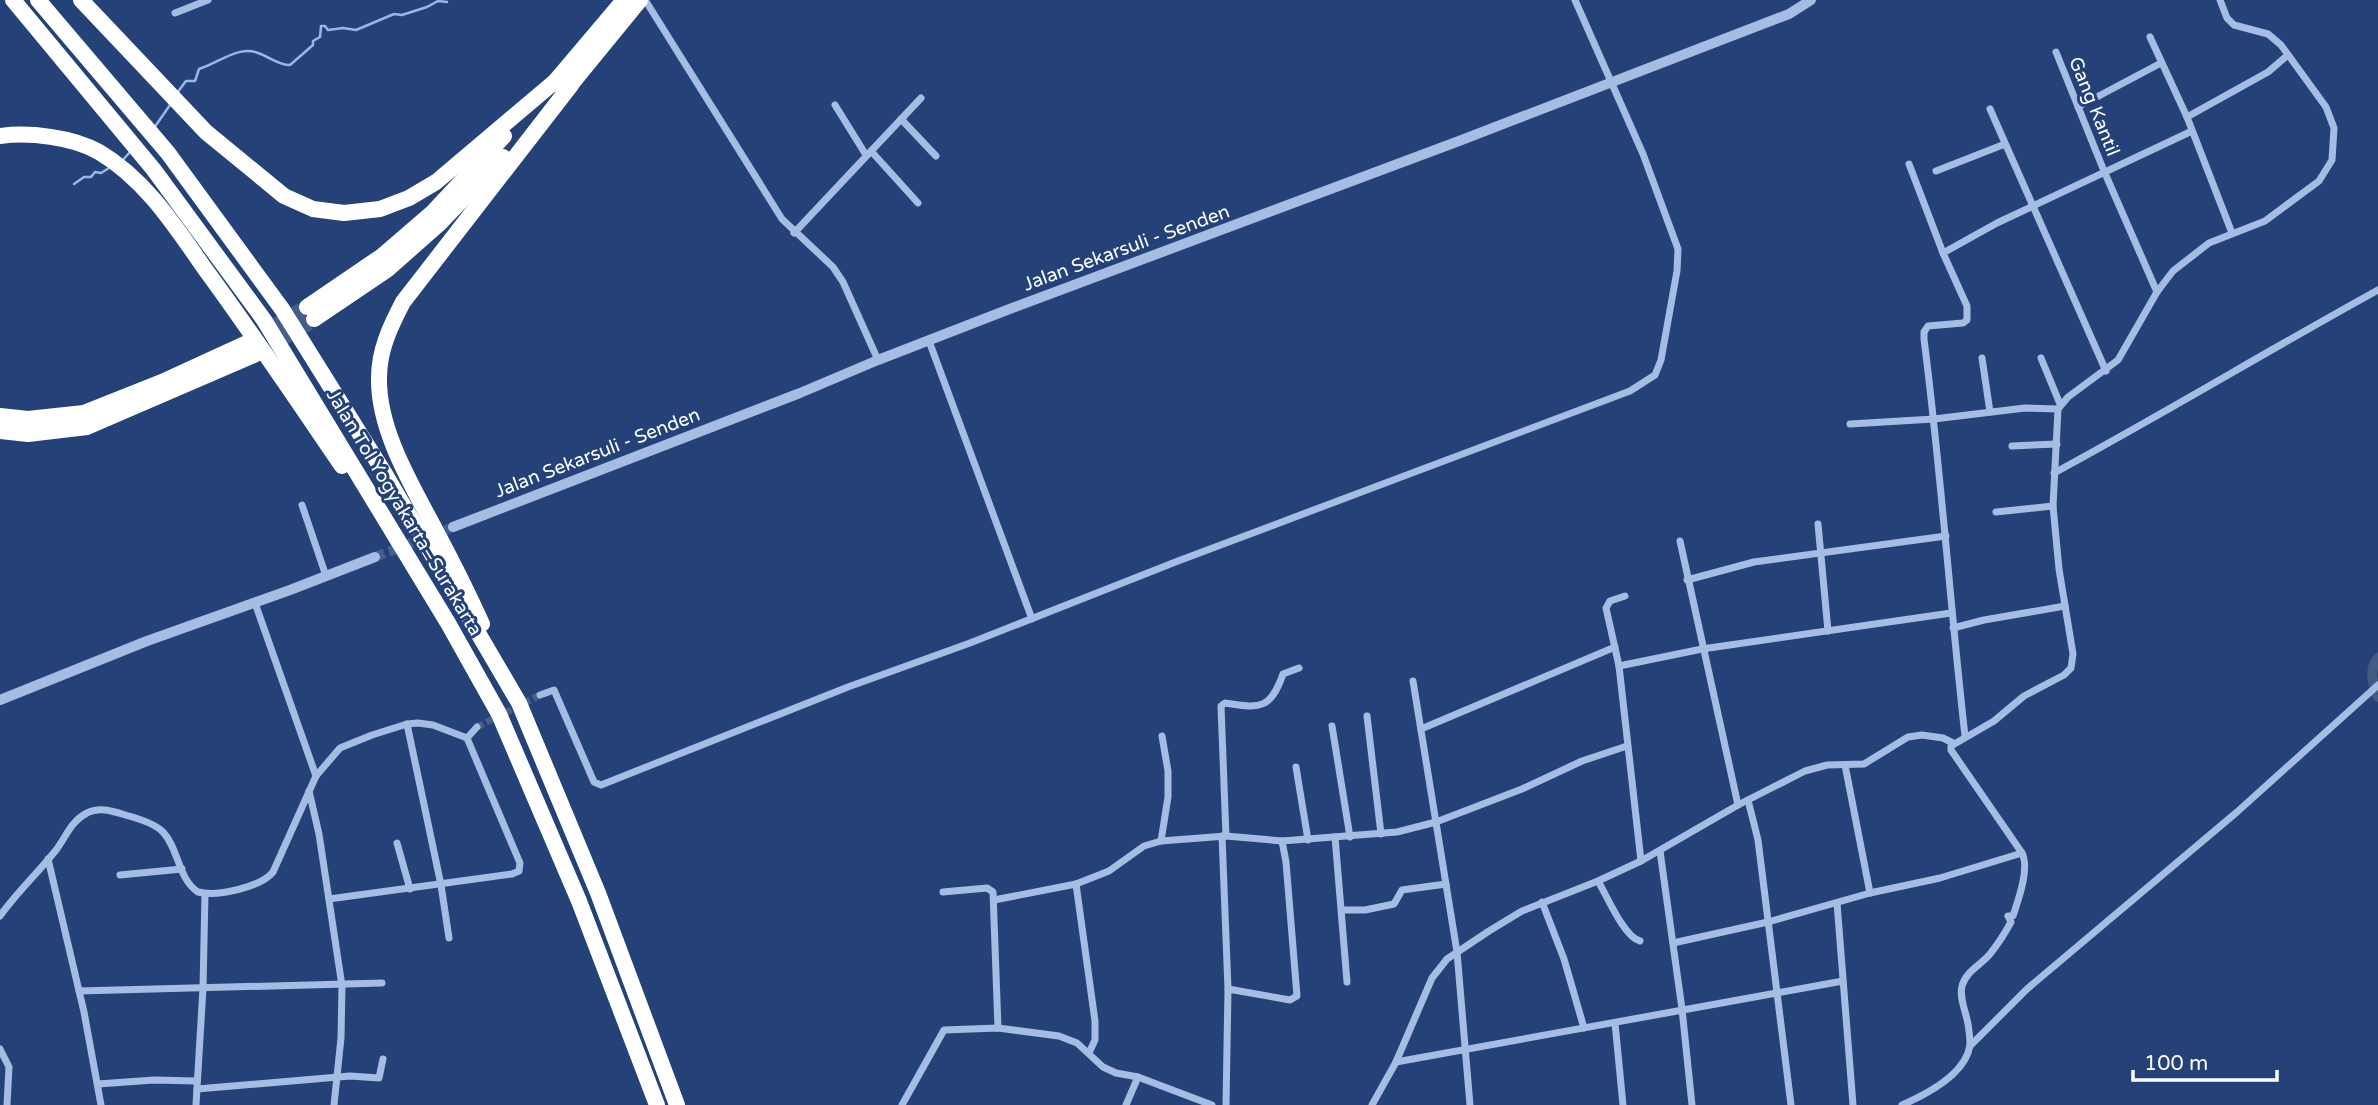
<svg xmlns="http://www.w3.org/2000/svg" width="2378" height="1105" font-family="'Varela Round',sans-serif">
  <rect width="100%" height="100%" fill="#244278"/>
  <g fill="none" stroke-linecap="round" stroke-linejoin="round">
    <g stroke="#9ab6e4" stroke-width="2.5">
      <path d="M177 93 186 81H195L199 69C217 64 238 45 258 53 270 57 278 65 290 65L313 45V41L320 37 321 26H325L328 30 343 28 356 30 394 14 402 15 427 7 438 1 447 2"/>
      <path d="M154 128 170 105"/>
      <path d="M121 162 130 152"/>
      <path d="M74 184 84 177H91L95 172 101 173 109 168"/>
    </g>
    <path stroke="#435a81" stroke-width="10" d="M2378 658C2368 670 2373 684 2378 697"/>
    <path stroke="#455e8c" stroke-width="7" stroke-dasharray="7 3.5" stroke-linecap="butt" d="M477 727 540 695"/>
    <path stroke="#455e8c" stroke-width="10" stroke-dasharray="10 5" stroke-linecap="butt" d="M375 557 453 527"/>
    <g stroke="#455e8c" stroke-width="16" stroke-dasharray="16 8" stroke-linecap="butt">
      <path d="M247 343 307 307"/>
      <path d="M254 355 314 319"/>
    </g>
    <g stroke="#a5bce3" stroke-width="7">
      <path d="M647 3 782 219 833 267 843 282 878 360"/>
      <path d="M175 13 208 0"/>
      <path d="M2150 37 2187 117 2232 233"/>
      <path d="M2056 52 2104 171 2157 292"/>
      <path d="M835 105 866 155"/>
      <path d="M2078 107 2161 63"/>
      <path d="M1990 109 2106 371"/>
      <path d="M2187 117 2268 72 2288 55"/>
      <path d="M901 119 936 156"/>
      <path d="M871 151 918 203"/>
      <path d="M1909 164 1943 253 1967 306V320L1963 323 1928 326 1924 332V339C1941 471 1950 604 1965 736"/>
      <path d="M1936 171 2005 144"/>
      <path d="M794 233 921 98"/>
      <path d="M1943 253 1997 223 2192 131"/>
      <path d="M929 341 1032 619"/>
      <path d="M1982 358 1990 412"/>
      <path d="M2041 358 2060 404"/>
      <path d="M1850 424 1934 419 2025 408 2058 409"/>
      <path d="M2012 446 2057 444"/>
      <path d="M2054 473C2163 414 2269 350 2378 290"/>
      <path d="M302 505 326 576"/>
      <path d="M1996 512 2053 506"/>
      <path d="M1818 524 1828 631"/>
      <path d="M1680 541 1738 805"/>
      <path d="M1687 580 1754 562 1946 536"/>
      <path d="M1625 596 1610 601 1606 608 1619 666 1641 861"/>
      <path d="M255 603 316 776"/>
      <path d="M1953 628 1984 620 2065 606"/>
      <path d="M1619 666 1702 649 1951 613"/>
      <path d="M1413 681 1457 952 1470 1105"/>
      <path d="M540 695 554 690 594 782 601 785 848 687 970 643 1178 561 1630 391 1655 375 1661 360 1677 271 1678 249 1643 154 1575 0"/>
      <path d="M1367 716 1381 834"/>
      <path d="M407 724 441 885 449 938"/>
      <path d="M1332 726 1350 837"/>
      <path d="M1421 729 1615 647"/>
      <path d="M1845 765 1870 893"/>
      <path d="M1296 767 1308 840"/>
      <path d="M309 791 319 834 342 986 341 1038 334 1105"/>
      <path d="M1748 800 1758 840 1791 1105"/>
      <path d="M1222 836 1228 989 1226 1105"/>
      <path d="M1226 836 1221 706 1225 703C1259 708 1270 711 1283 674L1299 668"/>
      <path d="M1335 837 1347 982"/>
      <path d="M1161 841 1168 797V771L1162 736"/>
      <path d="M397 843 410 889"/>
      <path d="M1660 851 1682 1009 1692 1105"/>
      <path d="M48 859 84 1012 101 1105"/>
      <path d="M120 875 182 869"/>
      <path d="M1598 881C1607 896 1624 937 1640 941"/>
      <path d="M1076 884 1095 1021V1040L1089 1053"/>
      <path d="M943 892 987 888 993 892 998 1028"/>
      <path d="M329 899 512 874 519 871 520 863 467 738"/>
      <path d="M994 900 1076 884 1109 871 1144 846 1161 841 1226 836 1282 841 1397 832 1436 822 1522 789 1582 761 1627 746"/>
      <path d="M1542 902 1564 959 1584 1028"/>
      <path d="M1837 903 1853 1105"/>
      <path d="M1342 910H1365L1394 904 1402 890 1446 884"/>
      <path d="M0 916C17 892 38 873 56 850 66 837 71 821 87 813 100 806 115 812 129 816 140 819 155 824 163 832 179 849 178 879 198 892 217 897 261 887 273 872L316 776 340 748 372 735 407 724 418 723 433 725 467 738 477 727"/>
      <path d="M1673 943 1768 922 1870 893 1940 878 2022 853"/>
      <path d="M1228 989 1290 1000 1297 996 1286 862 1282 841"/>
      <path d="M79 991 382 983"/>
      <path d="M1615 1023 1623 1105"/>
      <path d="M1970 1046 2027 989 2237 812 2378 685"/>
      <path d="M0 1049 9 1067 7 1105"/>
      <path d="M1396 1062 1843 981"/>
      <path d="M98 1084 154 1080 196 1081"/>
      <path d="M197 1089 350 1076 379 1078 383 1059"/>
      <path d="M196 1105 203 988 205 894"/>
      <path d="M902 1105 944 1030 998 1028 1059 1036 1077 1043 1103 1067 1116 1073 1138 1077 1212 1105"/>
      <path d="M1126 1105 1138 1077"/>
      <path d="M1372 1105 1396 1062 1432 978 1447 959 1489 931 1522 911 1598 881 1641 861 1738 805 1805 771 1827 765 1864 764 1908 737 1922 735 1943 738 1953 743"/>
      <path d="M1902 1105C1925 1095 1966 1074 1970 1045 1970 1039 1969 1030 1968 1024 1966 1012 1959 998 1962 986 1966 971 1981 965 1990 954 1998 944 2005 933 2011 922L2008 916H2013C2018 900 2030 869 2022 853L1951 750V746L1994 721 2024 696 2064 675 2071 668 2073 654 2059 569 2053 506 2058 409 2068 397 2118 360 2157 292 2173 271 2209 243 2265 221 2319 181 2332 160 2334 128 2326 107 2281 45 2268 34 2234 25 2227 18 2220 0"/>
    </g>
    <g stroke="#a5bce3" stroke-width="10">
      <path d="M453 527 800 393 878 360 1007 310 1459 141 1789 14 1811 0"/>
      <path d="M0 700 147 641 290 590 375 557"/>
    </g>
    <g stroke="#fff" stroke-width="16">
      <path d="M13 0 154 170 264 320 448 623 499 714 579 901 657 1105"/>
      <path d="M38 0 168 153 282 309 385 474 519 703 598 893 677 1105"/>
      <path d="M81 0 206 132 284 196 313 209 344 213 380 209 409 198 436 182 559 78"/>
      <path d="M553 84 624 0"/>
      <path d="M564 93 640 0"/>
      <path d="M0 136C29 132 73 137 99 152 145 179 175 226 205 269 252 333 297 400 342 466"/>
      <path d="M307 307 382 256 433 212 504 136"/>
      <path d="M314 319 388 269 440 223 503 157"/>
      <path d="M0 416 28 419 84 413 162 382 247 343"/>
      <path d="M0 431 28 434 87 427 254 355"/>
      <path d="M482 624C468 593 453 563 437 533 413 487 378 431 379 378 379 350 390 327 403 302L571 85"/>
    </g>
  </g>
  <g text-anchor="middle" stroke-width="6" stroke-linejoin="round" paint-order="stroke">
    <g font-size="19" fill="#fff" stroke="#244278">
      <text transform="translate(2095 106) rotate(68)" y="7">Gang Kantil</text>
      <text transform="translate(1126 247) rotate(-20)" y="7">Jalan Sekarsuli - Senden</text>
      <text transform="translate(597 452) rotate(-21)" y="7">Jalan Sekarsuli - Senden</text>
      <text transform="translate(405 512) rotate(59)" y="7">Jalan Tol Yogyakarta–Surakarta</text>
    </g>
  </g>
  <path d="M2133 1070v10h144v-10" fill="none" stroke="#ffffff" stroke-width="3.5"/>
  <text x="2144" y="1070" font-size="21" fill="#ffffff" stroke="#244278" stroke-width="5" paint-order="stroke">100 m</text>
</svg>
